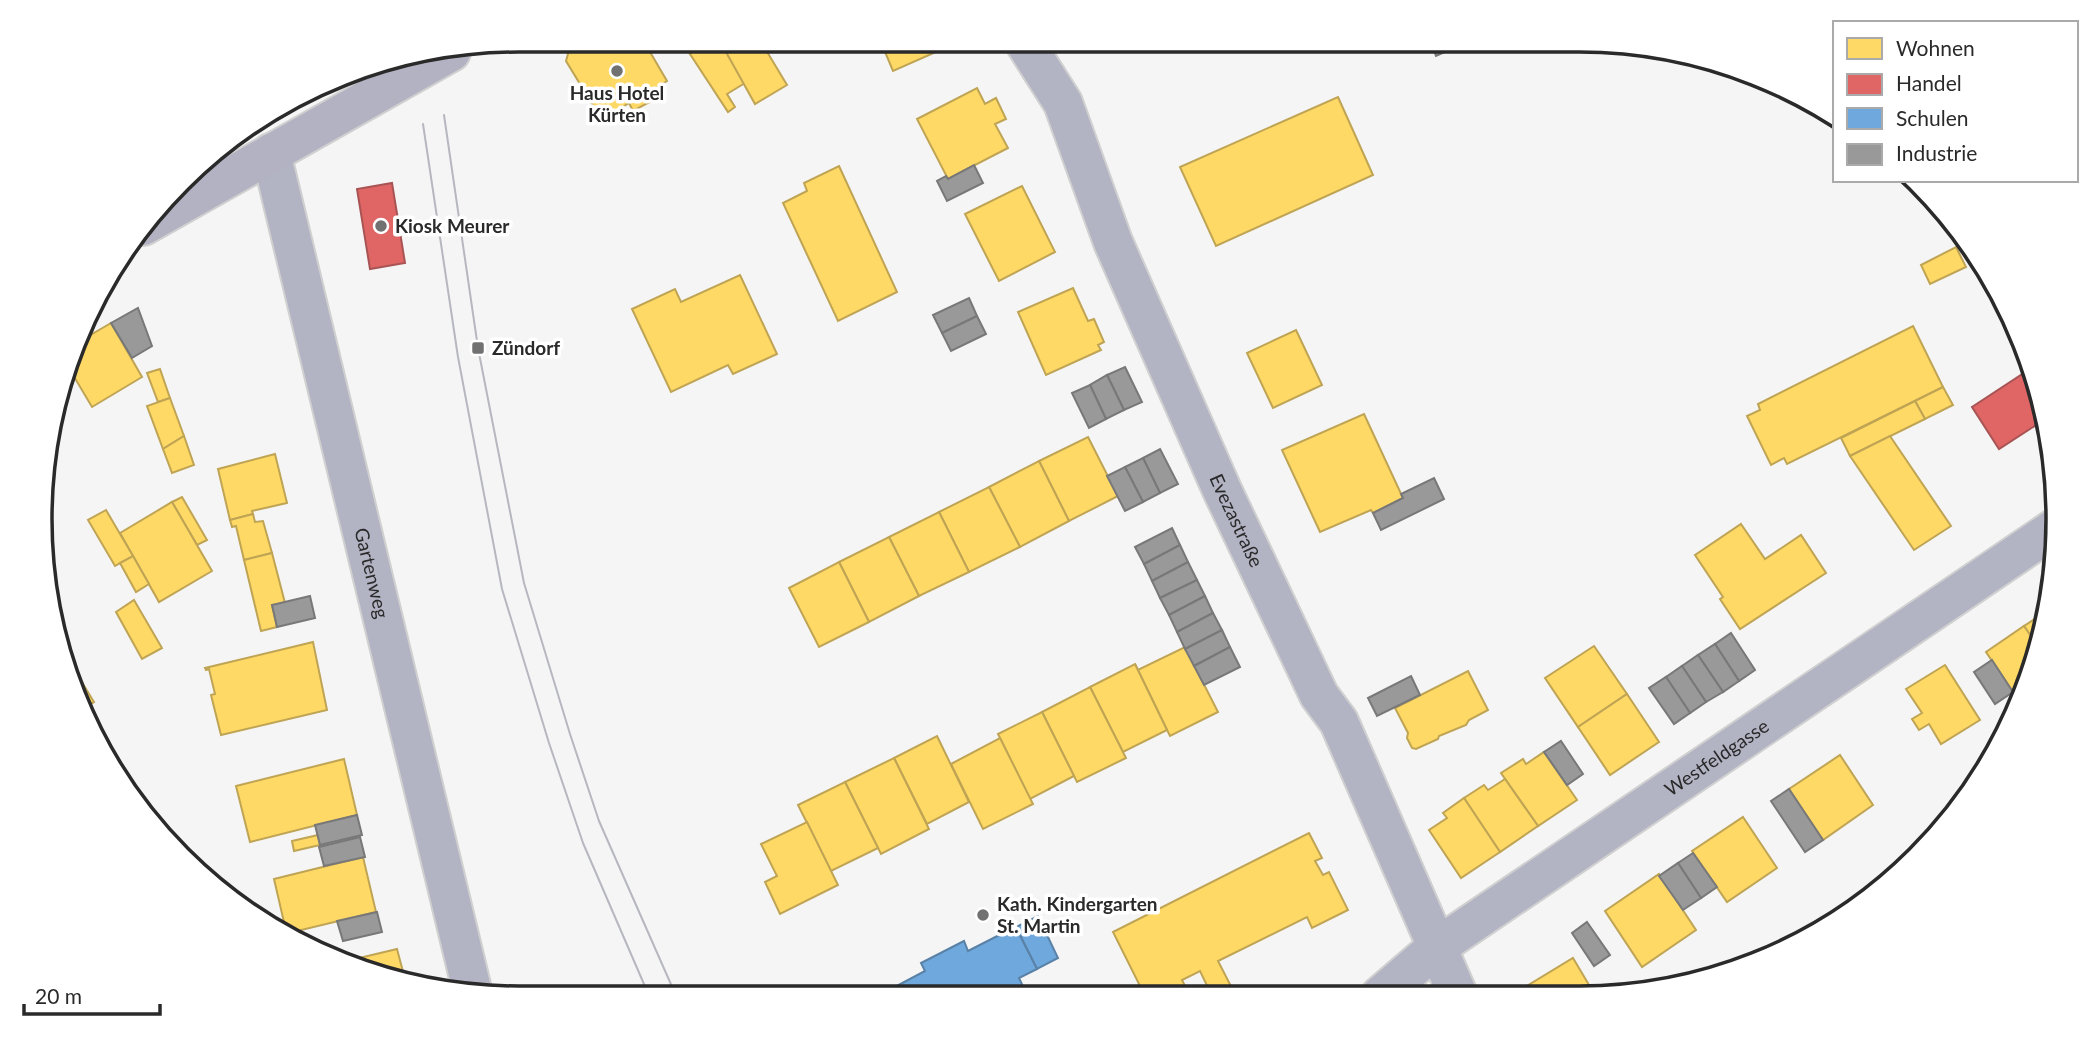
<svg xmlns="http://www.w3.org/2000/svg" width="2099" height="1039" font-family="Lato,sans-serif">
  <rect width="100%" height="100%" fill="#f5f5f6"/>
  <g fill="#ffd966" stroke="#bfa454" stroke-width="2">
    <path d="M576 40H643L667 81 653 90 657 98 633 111 629 103 602 120 566 61 571 43Z"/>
    <path d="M682 40H712L690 54Z"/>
    <path d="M712 40H719L745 83 727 94 735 107 728 112 690 54Z"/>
    <path d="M719 40H745L726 52Z"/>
    <path d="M745 40H760L787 85 755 104 726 52Z"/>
    <path d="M880 40H963L893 71Z"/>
    <path d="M977 88 985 104 996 98 1006 119 995 124 1008 148 948 179 917 119Z"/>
    <path d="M1338 97 1373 175 1216 246 1180 167Z"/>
    <path d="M839 166 897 292 838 321 783 203 807 191 804 183Z"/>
    <path d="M1913 180H1918L1925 188 1918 192Z"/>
    <path d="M1022 186 1055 252 999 281 965 214Z"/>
    <path d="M1956 247 1966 267 1930 284 1921 265Z"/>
    <path d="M740 275 777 354 733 374 728 365 671 392 632 309 675 289 681 302Z"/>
    <path d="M1073 288 1088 321 1094 319 1104 342 1098 345 1101 350 1046 375 1018 312Z"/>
    <path d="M111 323 142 377 92 407 70 370 82 340Z"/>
    <path d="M1913 326 1943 387 1787 464 1784 458 1771 465 1747 416 1760 410 1758 404Z"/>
    <path d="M1296 330 1322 385 1273 408 1247 353Z"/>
    <path d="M2031 366 2039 390 2037 392 2022 370Z"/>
    <path d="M160 369 170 398 158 402 147 373Z"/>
    <path d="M1943 387 1953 405 1925 419 1915 401Z"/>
    <path d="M170 398 184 436 163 449 147 406Z"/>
    <path d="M1915 401 1925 419 1850 456 1841 438Z"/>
    <path d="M1364 414 1403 498 1373 513 1371 510 1320 532 1282 450Z"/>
    <path d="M184 436 194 465 172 473 163 449Z"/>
    <path d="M1890 436 1951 526 1914 550 1850 456Z"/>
    <path d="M1088 437 1118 496 1069 521 1039 461Z"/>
    <path d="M275 454 287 503 252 511 253 514 230 520 218 469Z"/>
    <path d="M1039 461 1069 521 1020 547 989 487Z"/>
    <path d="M989 487 1020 547 969 572 939 512Z"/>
    <path d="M182 497 207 540 197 545 172 502Z"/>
    <path d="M172 502 212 571 159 602 120 533Z"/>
    <path d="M106 510 133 556 115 566 88 520Z"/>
    <path d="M939 512 969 572 919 596 889 537Z"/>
    <path d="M253 514 255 522 263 521 272 553 244 560 236 526 232 527 230 520Z"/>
    <path d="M1741 524 1765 559 1801 535 1826 573 1740 629 1720 599 1723 597 1695 555Z"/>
    <path d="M889 537 919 596 869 622 839 562Z"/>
    <path d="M272 553 285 603 272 605 277 627 261 631 244 560Z"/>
    <path d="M133 556 149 584 136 592 120 563Z"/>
    <path d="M839 562 869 622 819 647 789 588Z"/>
    <path d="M134 600 162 648 142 659 116 612Z"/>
    <path d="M2050 609 2049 613 2039 648 2024 626Z"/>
    <path d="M2024 626 2039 648 2021 704 1986 652Z"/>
    <path d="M313 642 327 710 221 735 211 695 215 694 209 669 206 670 205 668Z"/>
    <path d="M1594 646 1627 694 1578 727 1545 678Z"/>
    <path d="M1185 647 1218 712 1170 736 1135 664 1138 670Z"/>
    <path d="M1135 664 1167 730 1123 752 1090 687Z"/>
    <path d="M1945 665 1980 720 1941 744 1929 724 1919 730 1912 719 1922 713 1906 689Z"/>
    <path d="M74 669 94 702 83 708 71 671Z"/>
    <path d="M1468 671 1488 710 1469 720 1466 725 1439 736 1438 739 1416 749 1412 748 1407 738 1408 733 1395 708Z"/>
    <path d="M1090 687 1126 758 1077 782 1042 712Z"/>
    <path d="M1627 694 1659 742 1610 775 1578 727Z"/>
    <path d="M1042 712 1074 776 1030 799 998 734Z"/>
    <path d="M937 736 969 802 927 824 894 758Z"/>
    <path d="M1000 738 1033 804 983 829 951 764Z"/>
    <path d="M1544 752 1577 800 1538 826 1501 773 1523 759 1526 764Z"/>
    <path d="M1840 755 1873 805 1823 840 1789 789Z"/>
    <path d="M894 758 929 829 881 854 845 782Z"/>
    <path d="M344 759 357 815 250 842 236 786Z"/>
    <path d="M1505 779 1538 826 1500 852 1464 798 1484 785 1488 790Z"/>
    <path d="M845 782 878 848 831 871 798 805Z"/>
    <path d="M1464 798 1500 852 1461 878 1429 830 1447 818 1443 813Z"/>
    <path d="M1743 817 1777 868 1727 902 1692 851Z"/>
    <path d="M807 822 838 885 780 914 765 882 777 876 761 844Z"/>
    <path d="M1309 833 1322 858 1315 861 1323 875 1329 872 1348 910 1312 928 1307 917 1218 961 1236 996H1212L1200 971 1182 980 1187 990 1173 996H1145L1113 932Z"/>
    <path d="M318 835 320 845 294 851 292 841Z"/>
    <path d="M363 857 376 912 289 933 286 931 274 879Z"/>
    <path d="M1659 874 1696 930 1642 967 1605 911Z"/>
    <path d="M397 949 406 983 338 963Z"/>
    <path d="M1573 958 1595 995H1523L1520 990Z"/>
  </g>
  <g fill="#e06666" stroke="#a95454" stroke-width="2">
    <path d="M392 183 405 263 370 269 357 189Z"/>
    <path d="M2024 373 2042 400 2047 418 1999 449 1972 407Z"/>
  </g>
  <g fill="#6fa8dc" stroke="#5a82a7" stroke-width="2">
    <path d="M1038 916 1058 958 1037 969 1016 927Z"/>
    <path d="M1011 918 1037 969 1019 978 1028 997H876L925 971 921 963 964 941 968 951 1013 928 1009 919Z"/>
  </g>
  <g fill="#999" stroke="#787878" stroke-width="2">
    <path d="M1430 40H1469L1470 41 1436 56Z"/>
    <path d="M974 165 983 183 947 201 937 181 946 176 948 179Z"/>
    <path d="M969 298 977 316 942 333 933 315Z"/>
    <path d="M138 308 152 346 132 358 111 323Z"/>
    <path d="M977 316 986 334 951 351 942 333Z"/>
    <path d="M1125 367 1142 402 1124 410 1107 375Z"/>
    <path d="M1107 375 1124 410 1106 419 1090 385Z"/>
    <path d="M1090 385 1106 419 1089 428 1072 393Z"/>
    <path d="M1160 449 1178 484 1160 493 1143 458Z"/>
    <path d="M1143 458 1160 493 1143 502 1125 467Z"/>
    <path d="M1125 467 1143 502 1125 511 1107 476Z"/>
    <path d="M1434 478 1444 499 1381 530 1373 513 1403 498 1401 494Z"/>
    <path d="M1172 528 1180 545 1144 564 1135 547Z"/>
    <path d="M1180 545 1188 562 1152 581 1144 564Z"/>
    <path d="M1188 562 1197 580 1160 598 1152 581Z"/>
    <path d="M1197 580 1205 596 1169 615 1160 598Z"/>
    <path d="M310 596 315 618 277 627 272 605Z"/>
    <path d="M1205 596 1213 613 1177 632 1169 615Z"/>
    <path d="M1213 613 1222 630 1185 649 1177 632Z"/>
    <path d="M1222 630 1230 647 1194 666 1185 649Z"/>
    <path d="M1731 633 1755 670 1739 681 1715 644Z"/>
    <path d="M1715 644 1739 681 1723 692 1698 655Z"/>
    <path d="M1230 647 1240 667 1204 685 1194 666Z"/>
    <path d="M1698 655 1723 692 1706 702 1682 666Z"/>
    <path d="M1992 660 2013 692 1995 704 1974 672Z"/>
    <path d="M1682 666 1706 702 1690 713 1666 677Z"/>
    <path d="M1411 676 1420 695 1377 716 1368 698Z"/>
    <path d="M1666 677 1690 713 1674 724 1649 688Z"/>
    <path d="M1561 741 1583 774 1567 785 1544 752Z"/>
    <path d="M1789 789 1823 840 1805 852 1771 801Z"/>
    <path d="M357 815 362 835 320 845 315 825Z"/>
    <path d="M360 837 365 857 324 866 319 847Z"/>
    <path d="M1693 853 1717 887 1701 898 1678 863Z"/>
    <path d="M1678 863 1701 898 1683 910 1659 876Z"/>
    <path d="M377 912 382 932 343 941 337 921Z"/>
    <path d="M1587 922 1610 955 1594 966 1572 933Z"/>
  </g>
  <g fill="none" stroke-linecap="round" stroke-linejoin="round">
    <g stroke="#d0d0d1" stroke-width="42">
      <g id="street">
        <path id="s1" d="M1023 40 1063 103 1113 242 1222 490 1319 695 1339 722 1458 995"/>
        <path id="s2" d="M271 153 473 994"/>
        <path id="s3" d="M1380 996 1437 947 2058 526"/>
      </g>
    </g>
    <g stroke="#d0d0d1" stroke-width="42">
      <path id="secondary" d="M143 226 451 52"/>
    </g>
    <use href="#street" stroke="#b2b3c3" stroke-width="38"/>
    <use href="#secondary" stroke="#b2b2c2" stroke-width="38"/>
    <g stroke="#b6b7bf" stroke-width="2">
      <path d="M444 115 478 348 524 583 570 734 599 821 677 998"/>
      <path d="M423 124 458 357 502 589 549 743 583 843 650 998"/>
    </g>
  </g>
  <g fill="#717172" stroke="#fff" stroke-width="2.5">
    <circle cx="617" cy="71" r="7"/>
    <circle cx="381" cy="226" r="7"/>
    <rect x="471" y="341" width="14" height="14" rx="3.5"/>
    <circle cx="983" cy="915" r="7"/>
  </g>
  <g text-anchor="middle" stroke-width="7" stroke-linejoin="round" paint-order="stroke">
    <g font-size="19" font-weight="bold" fill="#2a2a2b" stroke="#fff" text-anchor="start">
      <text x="617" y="100" text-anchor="middle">Haus Hotel<tspan x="617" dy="22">Kürten</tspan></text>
      <text x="395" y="233">Kiosk Meurer</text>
      <text x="492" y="355">Zündorf</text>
      <text x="997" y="911">Kath. Kindergarten<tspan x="997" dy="22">St. Martin</tspan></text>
    </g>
    <g font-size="19" fill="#2a2a2b" stroke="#fff">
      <text dy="7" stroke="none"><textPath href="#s1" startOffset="527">Evezastraße</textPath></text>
      <text dy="7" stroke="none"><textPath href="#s2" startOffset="432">Gartenweg</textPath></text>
      <text dy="7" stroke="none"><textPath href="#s3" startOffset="413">Westfeldgasse</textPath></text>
    </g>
  </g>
  <path d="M0 0H2099V1039H0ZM519 52H1579A467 467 0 0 1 2046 519V519A467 467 0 0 1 1579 986H519A467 467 0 0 1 52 519V519A467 467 0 0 1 519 52Z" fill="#fff" fill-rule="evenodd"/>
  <path fill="none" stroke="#2a2a2b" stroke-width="3.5" d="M519 52H1579A467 467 0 0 1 2046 519V519A467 467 0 0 1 1579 986H519A467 467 0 0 1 52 519V519A467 467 0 0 1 519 52Z"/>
  <rect x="1833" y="21" width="245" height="161" fill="#ffffff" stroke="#aaaaaa" stroke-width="2"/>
  <rect x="1847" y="38" width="35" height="21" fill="#ffd966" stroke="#aaaaaa" stroke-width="2"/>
  <text x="1896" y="56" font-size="21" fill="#2a2a2b">Wohnen</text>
  <rect x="1847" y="74" width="35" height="21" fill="#e06666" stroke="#aaaaaa" stroke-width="2"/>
  <text x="1896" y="91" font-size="21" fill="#2a2a2b">Handel</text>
  <rect x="1847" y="108" width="35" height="21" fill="#6fa8dc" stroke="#aaaaaa" stroke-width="2"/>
  <text x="1896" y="126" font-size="21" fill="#2a2a2b">Schulen</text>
  <rect x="1847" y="144" width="35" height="21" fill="#999999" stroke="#aaaaaa" stroke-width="2"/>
  <text x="1896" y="161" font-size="21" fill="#2a2a2b">Industrie</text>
  <path d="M24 1004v10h136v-10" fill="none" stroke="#2a2a2b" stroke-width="3.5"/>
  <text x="35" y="1004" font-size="21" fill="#2a2a2b" stroke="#ffffff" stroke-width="5" paint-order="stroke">20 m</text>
</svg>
